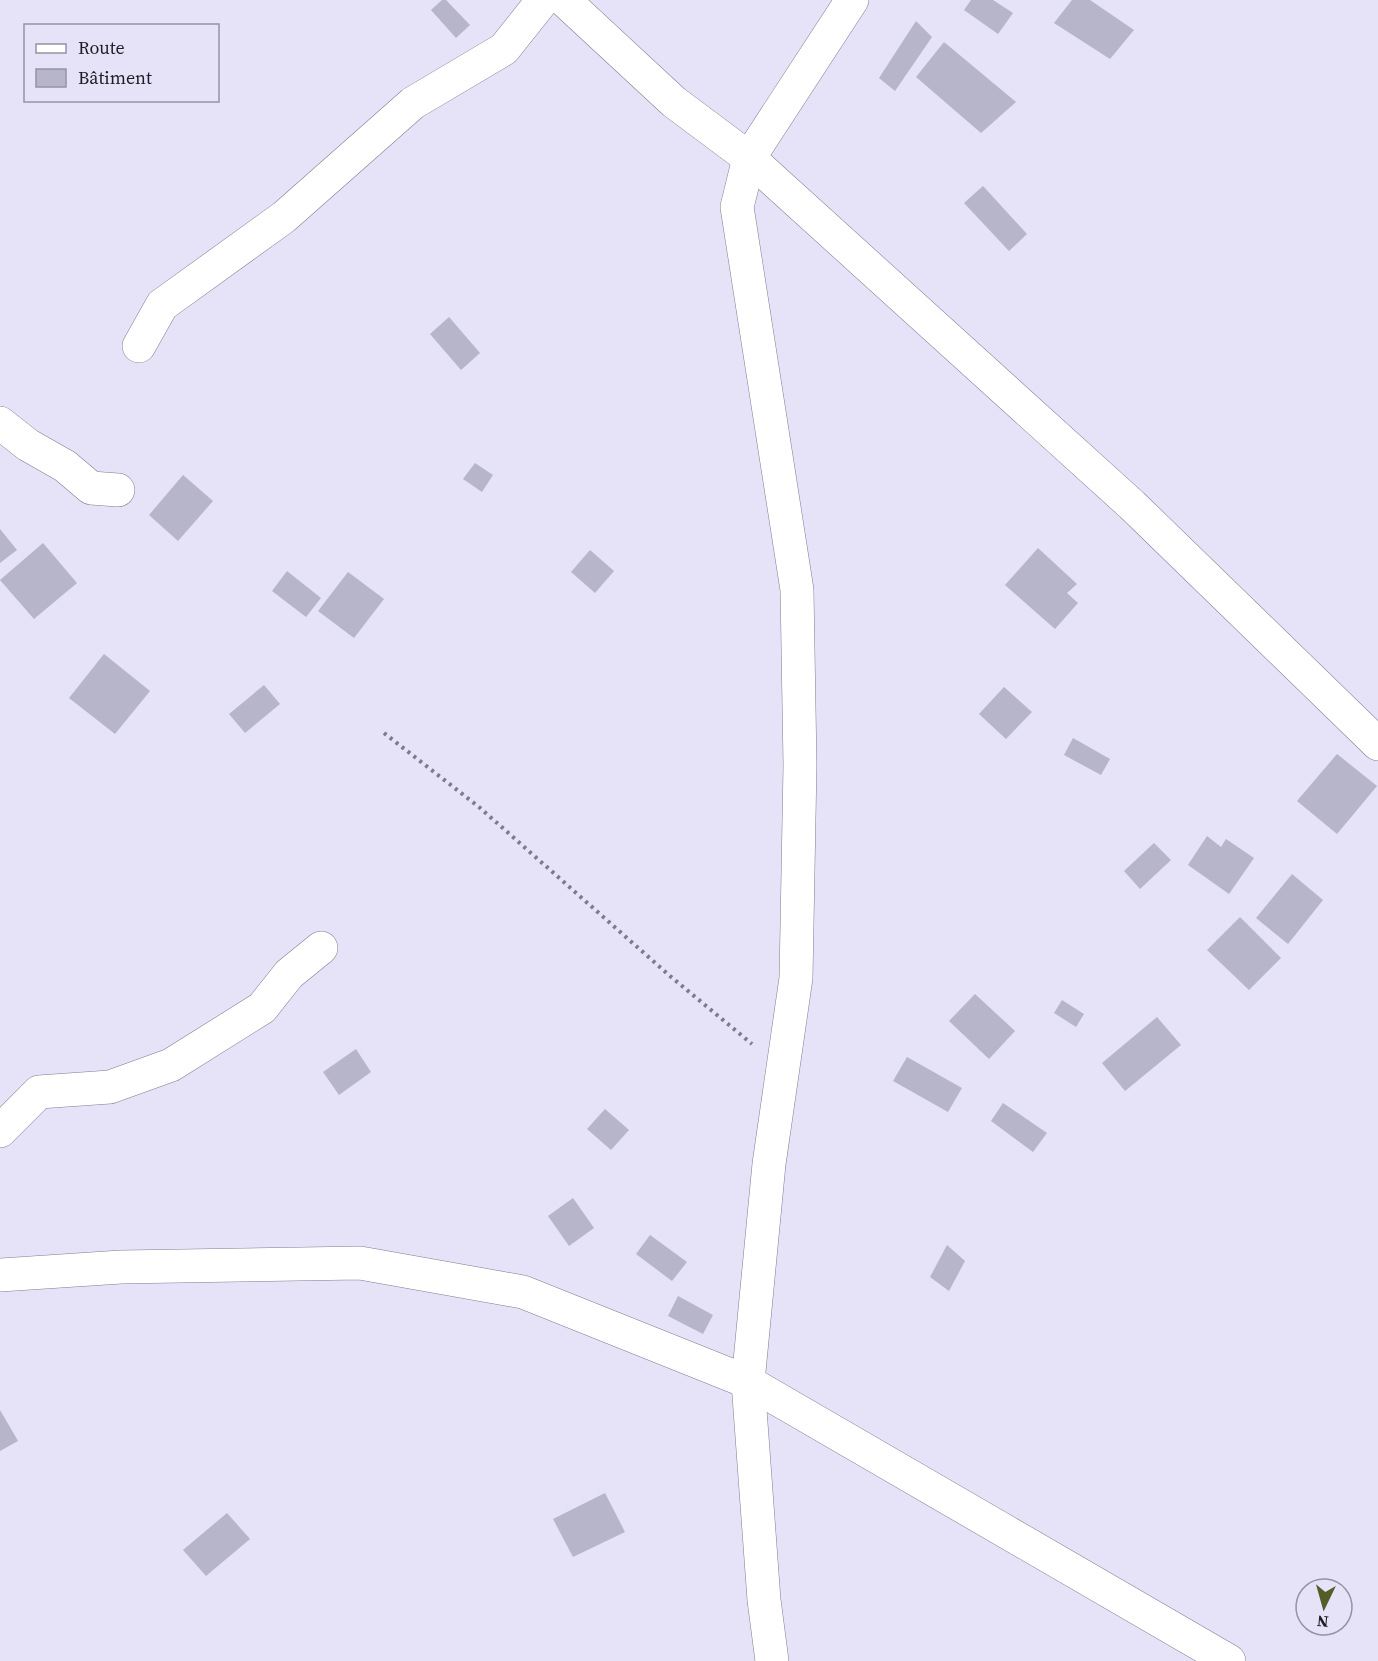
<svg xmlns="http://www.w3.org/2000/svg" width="1378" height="1661" font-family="'Source Serif 4',serif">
  <rect width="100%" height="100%" fill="#e6e2f8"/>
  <g fill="#b6b5ca">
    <path d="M442 0H446L470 25 456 38 431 10Z"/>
    <path d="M971 0H993L1013 13 998 34 964 10Z"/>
    <path d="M1072 0H1090L1134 30 1110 59 1054 23Z"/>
    <path d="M916 21 932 37 895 91 879 78Z"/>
    <path d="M944 42 1016 102 981 133 916 77Z"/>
    <path d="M983 186 1027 234 1009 251 964 203Z"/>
    <path d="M449 317 480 353 461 370 430 334Z"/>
    <path d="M475 463 493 475 482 492 463 479Z"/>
    <path d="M183 475 213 501 178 541 149 515Z"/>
    <path d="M0 529 17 550 0 563Z"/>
    <path d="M43 543 77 583 34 619 0 580Z"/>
    <path d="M1038 548 1077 584 1067 593 1078 603 1055 629 1005 585Z"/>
    <path d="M590 550 614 571 595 593 571 572Z"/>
    <path d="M287 571 321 598 306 617 272 591Z"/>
    <path d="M348 572 384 599 354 638 318 611Z"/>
    <path d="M104 654 150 691 115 734 69 698Z"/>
    <path d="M264 685 280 704 245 733 229 714Z"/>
    <path d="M1004 687 1032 712 1006 739 979 714Z"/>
    <path d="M1073 738 1110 759 1101 775 1064 755Z"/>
    <path d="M1337 754 1377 786 1337 834 1297 801Z"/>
    <path d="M1207 836 1221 847 1226 839 1254 858 1229 894 1188 865Z"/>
    <path d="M1154 843 1171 860 1140 889 1124 871Z"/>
    <path d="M1292 874 1323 900 1288 944 1256 918Z"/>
    <path d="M1240 917 1281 958 1249 990 1207 950Z"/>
    <path d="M975 994 1015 1031 989 1059 949 1021Z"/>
    <path d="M1062 1000 1084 1014 1076 1027 1054 1013Z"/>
    <path d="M1157 1017 1181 1045 1125 1091 1102 1063Z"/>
    <path d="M356 1049 371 1072 339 1095 323 1072Z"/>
    <path d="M907 1057 962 1088 948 1112 893 1081Z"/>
    <path d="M1003 1103 1047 1133 1033 1152 991 1121Z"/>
    <path d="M605 1109 629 1130 611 1150 587 1129Z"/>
    <path d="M573 1198 594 1228 569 1246 548 1216Z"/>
    <path d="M650 1235 687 1262 672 1281 636 1254Z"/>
    <path d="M947 1245 965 1261 949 1291 930 1277Z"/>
    <path d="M678 1296 713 1315 703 1334 668 1316Z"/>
    <path d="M0 1410 18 1441 0 1451Z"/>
    <path d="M605 1493 625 1532 573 1557 553 1519Z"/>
    <path d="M227 1513 250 1539 206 1576 183 1550Z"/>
  </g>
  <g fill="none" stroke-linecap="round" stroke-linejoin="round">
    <g stroke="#807c90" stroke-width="34">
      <g id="minor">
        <path d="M564 0 674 102 749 158 1132 505 1378 744"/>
        <path d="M139 346 162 305 284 217 413 103 504 49 543 0"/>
        <path d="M0 423 28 445 65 466 91 488 118 490"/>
        <path d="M0 1131 39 1092 110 1087 171 1065 262 1008 289 974 321 948"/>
        <path d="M0 1275 121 1267 360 1263 523 1292 748 1382 1229 1661"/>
        <path d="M772 1661 764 1600 748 1382 769 1164 796 978 800 765 797 590 737 207 749 158 852 0"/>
      </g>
    </g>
    <path stroke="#7d7a89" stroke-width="4" stroke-dasharray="3 4.5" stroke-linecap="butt" d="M384 733 479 807 670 976 752 1044"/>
    <use href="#minor" stroke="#fff" stroke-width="33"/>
  </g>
  <rect x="24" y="24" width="195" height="78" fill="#e6e2f8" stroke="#9693a3" stroke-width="1.5"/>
  <rect x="36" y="44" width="30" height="9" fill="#ffffff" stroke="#9693a3" stroke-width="1.5"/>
  <text x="78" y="54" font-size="18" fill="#1e1c24">Route</text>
  <rect x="36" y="69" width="30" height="18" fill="#b6b5ca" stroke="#9693a3" stroke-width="1.5"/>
  <text x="78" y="84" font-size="18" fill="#1e1c24">Bâtiment</text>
  <g transform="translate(1324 1607) rotate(185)"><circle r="28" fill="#e6e2f8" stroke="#9693a3" stroke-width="1.5"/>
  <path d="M0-4.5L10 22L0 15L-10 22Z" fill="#555b29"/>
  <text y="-9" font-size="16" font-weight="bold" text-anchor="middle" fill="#1e1c24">N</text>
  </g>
</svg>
